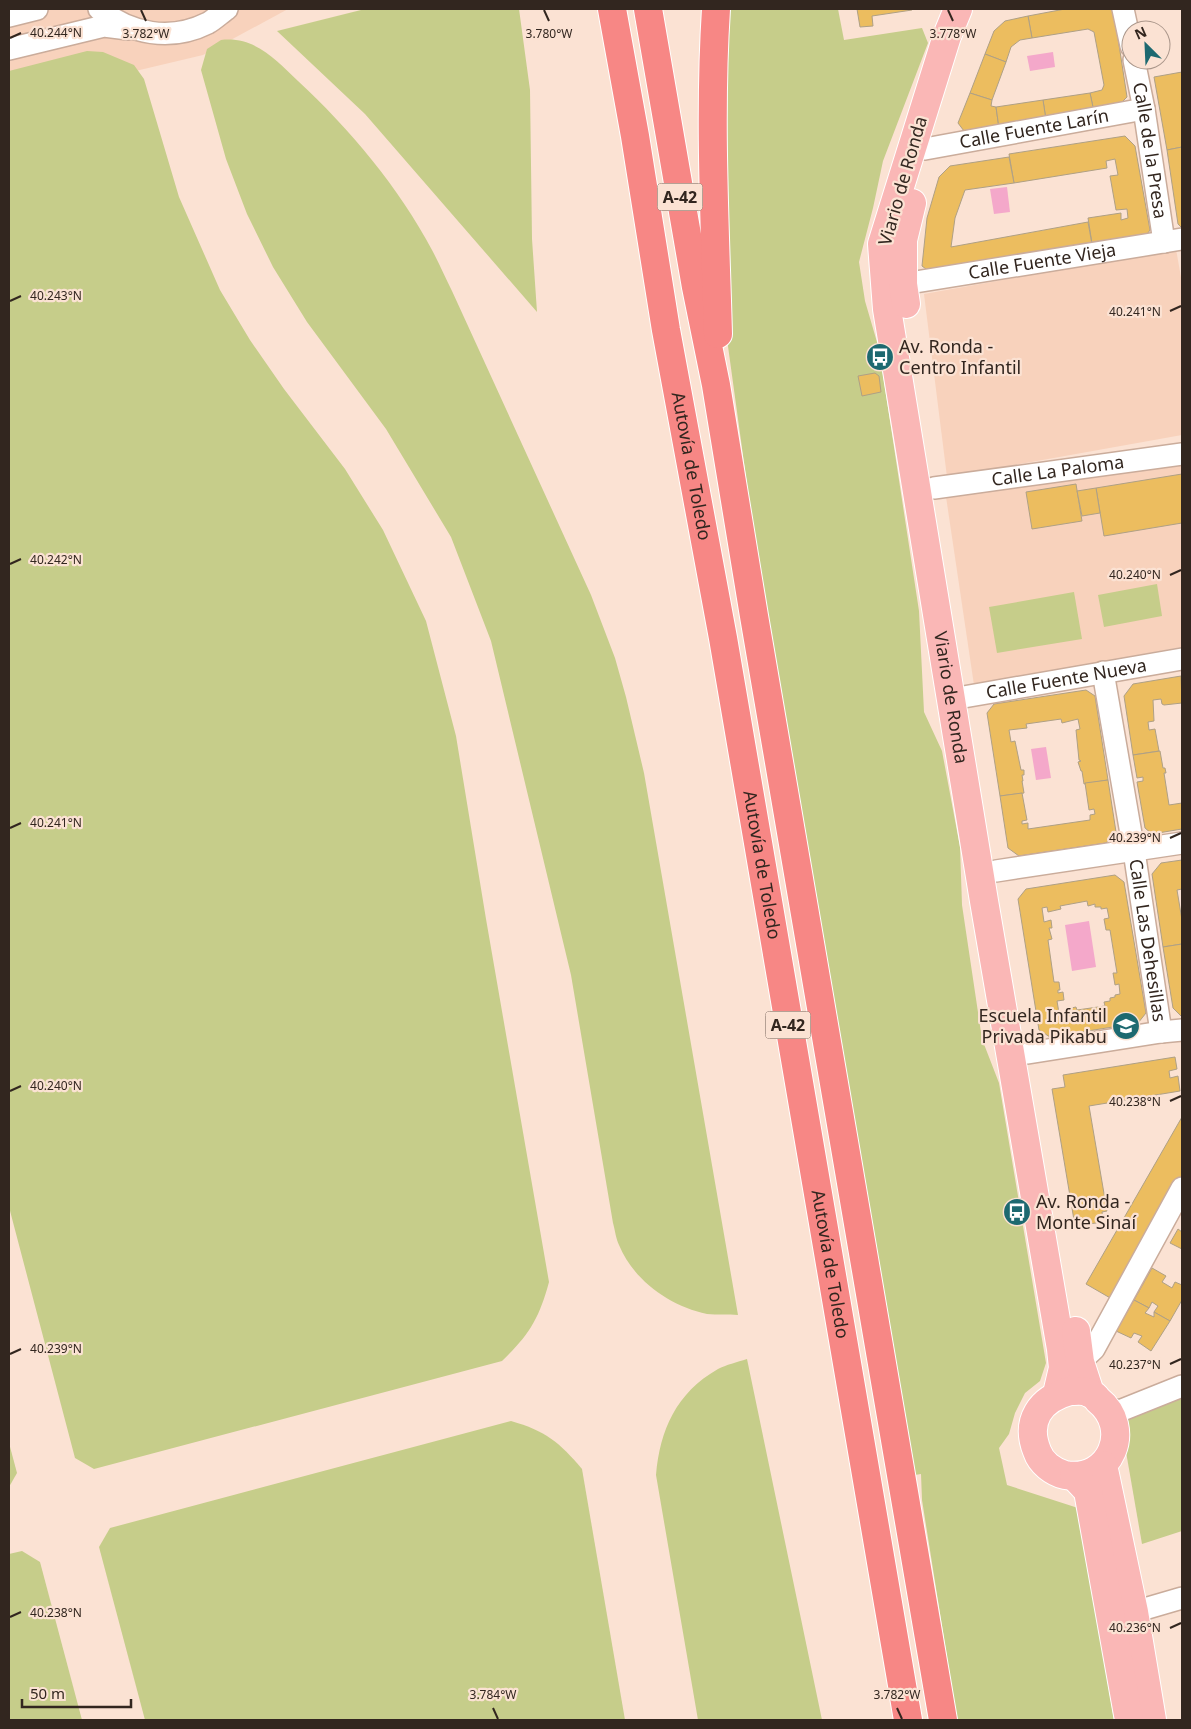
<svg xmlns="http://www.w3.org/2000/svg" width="1191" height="1729" font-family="'Noto Sans',sans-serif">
  <rect width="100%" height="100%" fill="#fbe2d3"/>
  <g fill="#f8d2bc">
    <path d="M9 9H288L203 55 9 101Z"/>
    <path d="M1176 249 1182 283V435L947 477 924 294Z"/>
    <path d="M1182 458V647L974 685 945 490Z"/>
  </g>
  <g fill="#c6cd8a">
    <path d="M365 9H519L530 90 532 239 537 312 365 114 277 31Z"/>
    <path d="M714 9H838L844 40 922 28 928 43 883 161 873 208 859 262 865 301 879 349 919 611 924 712 942 751 960 847 962 905 982 1039 999 1083 1046 1363 1040 1381 1025 1393 1015 1413 1009 1434 999 1448 1007 1485 1078 1508 1114 1720H957L922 1500 921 1474 902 1477 749 499 716 259Z"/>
    <path d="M221 40C255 36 276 60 298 81 349 128 400 189 432 250 439 263 445 277 452 291L591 595 615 658 626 697 644 773 738 1315C728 1314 717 1315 707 1314 670 1306 634 1281 619 1245 616 1239 615 1230 613 1223L571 975 491 641 451 537 386 429 307 322 273 267 247 214 226 159 201 70 207 49Z"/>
    <path d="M87 51 103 52 134 65 144 79 179 197 220 290 250 340 284 389 345 469 383 530 426 621 456 736 486 919 549 1282C539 1319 529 1335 502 1361L94 1469 75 1458 9 1207V71Z"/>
    <path d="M1157 584 1162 616 1104 627 1098 595Z"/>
    <path d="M1074 592 1082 639 997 653 989 607Z"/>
    <path d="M747 1359 822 1720H698L656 1475C660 1430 676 1393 718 1369 726 1365 737 1362 747 1359Z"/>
    <path d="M1182 1395V1531L1142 1544 1125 1446 1128 1418Z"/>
    <path d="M511 1421C546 1431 559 1442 582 1469L625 1720H145L99 1547 110 1528Z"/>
    <path d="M9 1443 17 1473 9 1487Z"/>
    <path d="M22 1551 40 1562 82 1720H9V1554Z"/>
  </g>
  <g fill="#f4a8ca">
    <path d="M1053 52 1055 67 1030 71 1027 56Z"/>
    <path d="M1007 187 1010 212 994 214 990 189Z"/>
    <path d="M1046 747 1051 778 1036 780 1031 749Z"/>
    <path d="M1089 921 1096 967 1072 971 1065 925Z"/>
  </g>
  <g fill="#ecbd5f" stroke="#afa085" fill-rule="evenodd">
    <path d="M857 9H912V10L872 16 873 26 860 27Z"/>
    <path d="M1065 9H1110L1114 12 1127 97 1117 107 1094 112 1090 93 1102 90 1104 85 1094 32 1088 29 1032 38 1028 16Z"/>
    <path d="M1028 16 1032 38 1020 40 1011 47 1006 62 985 54 994 31 1005 21Z"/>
    <path d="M985 54 1006 62 992 100 970 93Z"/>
    <path d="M1182 72V147L1167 150 1154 77Z"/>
    <path d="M970 93 992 100 991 106 996 107 999 128 967 135 958 123Z"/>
    <path d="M1090 93 1094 112 1046 120 1043 100Z"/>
    <path d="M1043 100 1046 120 999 128 996 107Z"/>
    <path d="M1125 136 1135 146 1150 230 1142 242 1093 250 1088 218 1121 213V220L1128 218 1127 209 1116 210 1110 176 1118 175 1115 159 1106 161 1107 168 1014 183 1009 154Z"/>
    <path d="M1182 147V228L1178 224 1167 150Z"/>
    <path d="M1009 157 1014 183 965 190 955 218 951 247 1088 222 1093 250 934 275 922 266 927 218 939 177 950 166Z"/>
    <path d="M875 373 879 376 881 392 862 396 858 376Z"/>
    <path d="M1182 474V523L1104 536 1096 488Z"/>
    <path d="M1076 484 1082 521 1032 529 1026 492Z"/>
    <path d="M1096 488 1100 513 1082 516 1077 491Z"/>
    <path d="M1181 676 1182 703 1164 705 1162 704 1161 699 1153 700 1154 721 1148 722 1149 730 1155 729 1159 751 1133 755 1124 696 1133 684Z"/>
    <path d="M1086 690 1095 696 1108 780 1084 784 1082 771H1081L1078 762 1081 761 1079 760 1076 730 1080 729 1078 719 1062 723 1061 719 1026 724 1027 728 1009 730 1011 742 1015 741 1021 770H1024V775H1022L1023 781H1022L1024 793 1000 796 987 713 994 704Z"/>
    <path d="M1160 751 1163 768H1165L1166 773H1164L1169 805 1182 803V829L1152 834 1145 828 1137 782 1143 781V777L1137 778 1133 755Z"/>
    <path d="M1108 780 1116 832 1106 843 1019 856 1008 848 1000 796 1022 793 1027 820 1022 821V824L1028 823V829L1090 820V815L1095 814 1094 809 1089 810 1085 783Z"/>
    <path d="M1182 860V889L1177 890 1182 920V944L1163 947 1152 874 1161 863Z"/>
    <path d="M1115 875 1124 882 1146 1013 1138 1023 1050 1037 1039 1030 1018 899 1026 889ZM1087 901 1088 906 1095 904V907H1101V909L1107 908 1109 918 1104 919 1106 930H1110L1117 973H1113L1115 985 1119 984 1120 994 1115 995V997L1110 998V1001L1104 1002 1105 1006 1077 1010 1076 1007 1066 1009V1013H1059L1057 1001 1064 1000 1063 992 1058 993V990H1060L1059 982H1054L1048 940 1052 939 1049 928H1052L1051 920 1044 922 1042 908 1047 907 1048 912 1061 909 1060 906Z"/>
    <path d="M1182 944V1017L1173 1008 1163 947Z"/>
    <path d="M1175 1057 1177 1069 1169 1071 1170 1078 1178 1076 1180 1091 1089 1106 1107 1211 1102 1212 1103 1222 1075 1226 1052 1089 1065 1087 1063 1075Z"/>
    <path d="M1182 1117V1178L1112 1299 1086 1284Z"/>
    <path d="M1178 1229 1182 1232V1249L1170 1243Z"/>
    <path d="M1152 1268 1166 1276 1162 1282 1172 1288 1175 1282 1182 1285V1300L1170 1321 1154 1312 1158 1306 1152 1302 1149 1308 1134 1300Z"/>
    <path d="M1134 1300 1149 1308 1145 1313 1154 1317V1312L1170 1321 1151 1351 1138 1342 1142 1336 1134 1333 1131 1338 1116 1331Z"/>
  </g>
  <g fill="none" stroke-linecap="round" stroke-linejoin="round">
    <g stroke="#caac9b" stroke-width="24">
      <g id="minor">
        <path d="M99 9C131 34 170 42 208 23 215 19 221 13 227 9"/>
        <path d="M1123 9 1131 46"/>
        <path d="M9 16 37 9"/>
        <path d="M9 49 104 26 128 29"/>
        <path id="s1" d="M1134 60 1144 109 1164 242"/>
        <path id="s2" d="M925 149 1144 109"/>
        <path id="s3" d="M903 284 1182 239"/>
        <path id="s4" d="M934 488 1182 454"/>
        <path id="s5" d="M1103 672 1134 851 1161 1032"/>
        <path id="s6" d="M952 699 1182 659"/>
        <path d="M996 871 1182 843"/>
        <path d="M1028 1053 1161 1032 1182 1030"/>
        <path d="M1080 1362 1094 1349 1182 1188"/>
        <path d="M1109 1411 1122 1410 1182 1386"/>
        <path d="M1134 1612 1182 1598"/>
      </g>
    </g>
    <g stroke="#fff" stroke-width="30">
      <g id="major">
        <path id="s7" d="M958 9 947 36 882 244 887 309 984 901 1061 1349 1063 1368 1057 1394"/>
        <path d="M906 304 903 284V240L912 203"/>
        <path d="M1076 1331 1080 1362 1090 1393"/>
        <path d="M1070 1391C1076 1391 1084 1390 1089 1393 1092 1394 1096 1397 1098 1400 1133 1428 1111 1483 1065 1475 1053 1472 1041 1463 1037 1451 1025 1421 1040 1399 1070 1391Z"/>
        <path d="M1103 1465 1134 1612 1152 1720"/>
        <path d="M1074 1476 1088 1491 1129 1720"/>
      </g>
    </g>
    <g stroke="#fff" stroke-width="30">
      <g id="highway">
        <path id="s8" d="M612 9 635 136 666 330 723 638 908 1720"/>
        <path d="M648 9 696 287 716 385 754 616 943 1720"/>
        <path d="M716 9C709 117 715 226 718 334"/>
      </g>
    </g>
    <use href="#minor" stroke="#fff" stroke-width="21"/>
    <use href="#major" stroke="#fab7b6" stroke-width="28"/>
    <use href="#highway" stroke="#f78785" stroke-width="28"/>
  </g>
  <path fill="none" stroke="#32261f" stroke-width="2" d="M141 10 146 21M544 10 549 21M948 10 953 21M10 38 21 33M10 301 21 296M1170 311 1181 306M10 564 21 559M1170 575 1181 570M10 828 21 823M1170 838 1181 833M10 1091 21 1086M1170 1101 1181 1096M10 1354 21 1349M1170 1364 1181 1359M10 1617 21 1612M1170 1628 1181 1623M493 1708 498 1719M897 1708 902 1719"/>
  <defs>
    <g id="bus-disc" transform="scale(1.4375)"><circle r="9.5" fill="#1d6970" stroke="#fbe2d3"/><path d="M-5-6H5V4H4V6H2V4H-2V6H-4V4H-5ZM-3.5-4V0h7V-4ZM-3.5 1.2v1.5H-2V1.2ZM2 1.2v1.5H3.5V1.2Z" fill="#fff"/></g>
    <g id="school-disc" transform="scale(1.4375)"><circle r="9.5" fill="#1d6970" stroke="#fbe2d3"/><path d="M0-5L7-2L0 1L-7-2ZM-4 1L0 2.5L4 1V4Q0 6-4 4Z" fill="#fff"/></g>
  </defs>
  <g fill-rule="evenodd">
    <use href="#bus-disc" x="880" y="357"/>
    <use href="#school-disc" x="1126" y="1026"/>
    <use href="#bus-disc" x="1017" y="1212"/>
  </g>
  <g text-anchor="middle" stroke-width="4.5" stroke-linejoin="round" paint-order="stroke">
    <g fill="#fbe2d3" stroke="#6e5e55" stroke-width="1">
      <rect x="657.5" y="183.5" width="45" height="27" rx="4"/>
      <rect x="765.5" y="1011.5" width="45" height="27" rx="4"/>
    </g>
    <g font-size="16" font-weight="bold" fill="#32261f">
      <text x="680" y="203">A-42</text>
      <text x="788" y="1031">A-42</text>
    </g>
    <g font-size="18" fill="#32261f" stroke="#fbe2d3">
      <text dy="6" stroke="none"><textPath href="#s2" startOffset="111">Calle Fuente Larín</textPath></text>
      <text dy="6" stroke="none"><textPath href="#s1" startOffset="92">Calle de la Presa</textPath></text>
      <text transform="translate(903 181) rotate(-74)" y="6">Viario de Ronda</text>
      <text dy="6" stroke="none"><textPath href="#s3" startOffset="141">Calle Fuente Vieja</textPath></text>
      <text dy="6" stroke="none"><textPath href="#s8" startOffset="464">Autovía de Toledo</textPath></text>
      <text dy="6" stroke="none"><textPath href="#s4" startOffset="125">Calle La Paloma</textPath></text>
      <text dy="6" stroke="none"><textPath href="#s6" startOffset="116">Calle Fuente Nueva</textPath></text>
      <text dy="6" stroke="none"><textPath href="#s7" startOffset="706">Viario de Ronda</textPath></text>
      <text dy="6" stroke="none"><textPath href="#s8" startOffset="869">Autovía de Toledo</textPath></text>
      <text dy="6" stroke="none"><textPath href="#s5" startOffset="272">Calle Las Dehesillas</textPath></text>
      <text dy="6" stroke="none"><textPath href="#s8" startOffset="1274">Autovía de Toledo</textPath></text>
    </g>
    <g font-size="18" fill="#32261f" stroke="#fbe2d3" text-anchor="start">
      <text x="899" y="353">Av. Ronda -<tspan x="899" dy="21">Centro Infantil</tspan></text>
      <text x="1107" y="1022" text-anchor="end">Escuela Infantil<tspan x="1107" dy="21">Privada Pikabu</tspan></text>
      <text x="1036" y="1208">Av. Ronda -<tspan x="1036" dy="21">Monte Sinaí</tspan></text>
    </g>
  </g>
  <g font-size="12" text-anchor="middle" fill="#32261f" stroke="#fbe2d3" stroke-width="4.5" stroke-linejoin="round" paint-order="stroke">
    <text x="56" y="37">40.244°N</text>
    <text x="146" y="38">3.782°W</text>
    <text x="549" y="38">3.780°W</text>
    <text x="953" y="38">3.778°W</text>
    <text x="56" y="300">40.243°N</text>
    <text x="1135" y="316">40.241°N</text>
    <text x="56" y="564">40.242°N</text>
    <text x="1135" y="579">40.240°N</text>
    <text x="56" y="827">40.241°N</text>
    <text x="1135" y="842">40.239°N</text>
    <text x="56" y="1090">40.240°N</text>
    <text x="1135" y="1106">40.238°N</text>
    <text x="56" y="1353">40.239°N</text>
    <text x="1135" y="1369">40.237°N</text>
    <text x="56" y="1617">40.238°N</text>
    <text x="1135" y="1632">40.236°N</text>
    <text x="493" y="1699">3.784°W</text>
    <text x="897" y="1699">3.782°W</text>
  </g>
  <rect width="1191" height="1729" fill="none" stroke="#32261f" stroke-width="20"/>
  <g transform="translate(1146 45) rotate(336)"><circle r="24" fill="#fbe2d3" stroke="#ab978b"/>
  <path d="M0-4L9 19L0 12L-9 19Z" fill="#1d6970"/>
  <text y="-8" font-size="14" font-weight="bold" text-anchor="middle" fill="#32261f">N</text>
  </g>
  <path d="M22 1699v8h109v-8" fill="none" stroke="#32261f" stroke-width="2.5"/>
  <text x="30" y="1699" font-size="15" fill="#32261f" stroke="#fbe2d3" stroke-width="4" paint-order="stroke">50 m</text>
</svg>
